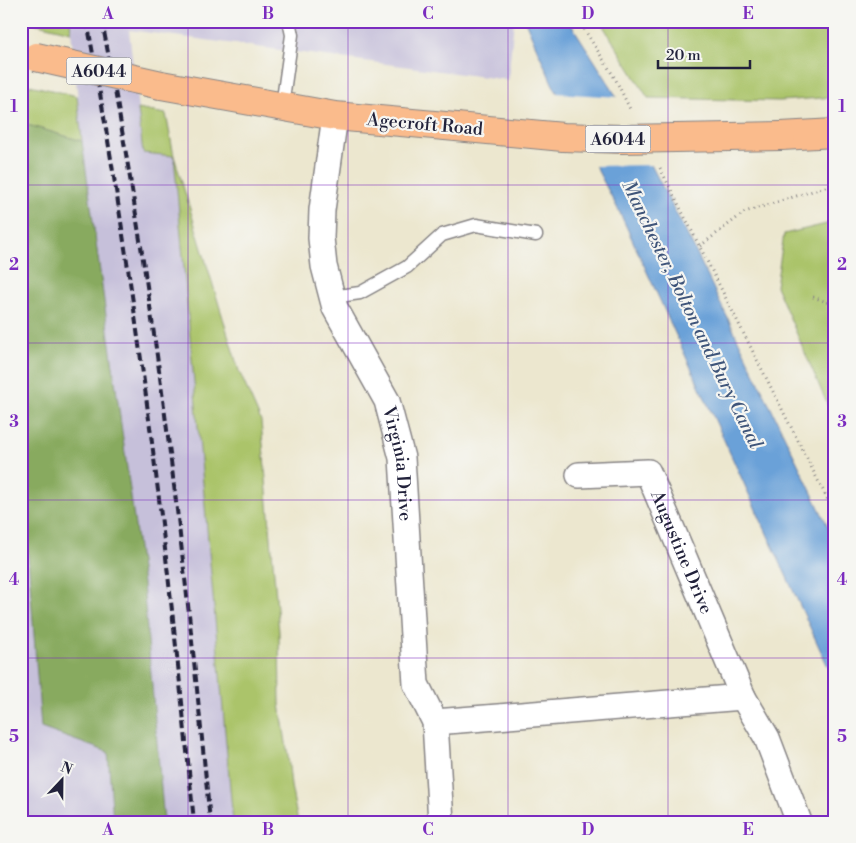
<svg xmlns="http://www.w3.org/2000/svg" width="856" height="843" font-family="'Libre Bodoni',serif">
  <rect width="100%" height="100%" fill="#f6f6f2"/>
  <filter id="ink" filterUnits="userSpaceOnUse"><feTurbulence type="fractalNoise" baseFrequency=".02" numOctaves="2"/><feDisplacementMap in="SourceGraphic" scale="10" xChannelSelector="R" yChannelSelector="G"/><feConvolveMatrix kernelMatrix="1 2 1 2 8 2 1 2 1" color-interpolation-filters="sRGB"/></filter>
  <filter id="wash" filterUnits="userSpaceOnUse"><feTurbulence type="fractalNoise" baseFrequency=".0096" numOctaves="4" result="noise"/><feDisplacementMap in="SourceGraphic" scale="20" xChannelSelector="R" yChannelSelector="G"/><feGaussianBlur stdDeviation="1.12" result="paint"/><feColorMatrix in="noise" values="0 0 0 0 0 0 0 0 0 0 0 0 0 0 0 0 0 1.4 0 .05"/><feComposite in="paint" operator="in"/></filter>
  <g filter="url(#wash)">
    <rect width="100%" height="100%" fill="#ece7cf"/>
    <g fill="#c6c0da">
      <path d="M70 21H514L508 80 129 30 143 153 174 156 233 822H164L143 584 82 141Z"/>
      <path d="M21 461 41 728 108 752 113 822H21Z"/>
    </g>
    <g fill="#abc46a" stroke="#667352">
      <path d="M25 21H70L71 32Z"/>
      <path d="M600 21H835V97L780 101 648 98Z"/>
      <path d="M21 83 77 96 82 141 21 123Z"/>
      <path d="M138 109 166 114 174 156 239 371 261 421 279 632 280 704 288 756 291 786 298 822H233L174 156 143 153Z"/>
      <path d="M835 222V422L776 286 784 234Z"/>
    </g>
    <path fill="#88aa5e" stroke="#55664c" d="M21 123 82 141 143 584 164 822H113L108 752 41 728 21 461Z"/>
    <path fill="#6aa1d8" stroke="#46628a" d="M525 21H569L610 85 694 248 835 541V682L620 213 552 83Z"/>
    <path fill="#ece7cf" d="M555 93 619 97 654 165 593 166Z"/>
  </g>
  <g filter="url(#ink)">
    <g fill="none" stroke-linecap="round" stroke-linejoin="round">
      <g stroke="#878485" stroke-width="15">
        <g id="service">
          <path d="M282 106 292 35 289 21"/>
          <path d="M332 297 360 293 407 267 442 235 476 225 536 235"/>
        </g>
      </g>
      <g stroke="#878485" stroke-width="28">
        <g id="minor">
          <path id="s1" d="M335 116 322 210 321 238 324 266 335 308 387 401 402 458 416 684 435 722 441 822"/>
          <path id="s2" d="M579 475 648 472 743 697 767 738 799 822"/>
          <path d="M435 722 743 697"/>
        </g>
      </g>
      <g stroke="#878485" stroke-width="30">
        <g id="primary">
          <path d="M161 85 335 116 456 127"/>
          <path d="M781 136 835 133"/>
        </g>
      </g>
      <g stroke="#878485" stroke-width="3" stroke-dasharray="1 4" stroke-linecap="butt">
        <path d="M579 21 616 80 630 109"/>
        <path d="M660 168 835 514"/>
        <path d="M700 246 745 212 835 184"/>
        <path d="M813 297 835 305"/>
      </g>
      <use href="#service" stroke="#fff" stroke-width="12"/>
      <use href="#minor" stroke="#fff" stroke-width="25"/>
      <use href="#primary" stroke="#fabb8c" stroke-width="28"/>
      <g stroke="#22223b" stroke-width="4" stroke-dasharray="8 4" stroke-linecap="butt">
        <path d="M87 21C136 286 168 554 194 822"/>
        <path d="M102 21C153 286 185 554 210 822"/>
      </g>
      <g stroke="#878485" stroke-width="30" stroke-linecap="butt">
        <g id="primary-bridge">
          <path d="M36 57 161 85"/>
          <path d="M456 127 563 137 622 139 781 136"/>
        </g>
      </g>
      <use href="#primary-bridge" stroke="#fabb8c" stroke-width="28"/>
    </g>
  </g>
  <path fill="none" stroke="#7b2cbf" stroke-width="1" stroke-opacity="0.55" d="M188 21V822M348 21V822M508 21V822M668 21V822M21 185H835M21 343H835M21 500H835M21 658H835"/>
  <g text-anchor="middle" stroke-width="4.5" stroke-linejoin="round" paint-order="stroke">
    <g fill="#f6f6f2" stroke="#626272" stroke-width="1">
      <rect x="66.5" y="57.5" width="65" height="27" rx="4"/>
      <rect x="585.5" y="125.5" width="65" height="27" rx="4"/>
    </g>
    <g font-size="16" font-weight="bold" fill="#22223b">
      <text x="99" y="77">A6044</text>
      <text x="618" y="145">A6044</text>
    </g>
    <g font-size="18" fill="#22223b" stroke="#f6f6f2">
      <text transform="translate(425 124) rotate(5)" y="6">Agecroft Road</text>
      <text dy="6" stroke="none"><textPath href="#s1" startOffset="365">Virginia Drive</textPath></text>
      <text dy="6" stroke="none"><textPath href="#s2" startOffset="156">Augustine Drive</textPath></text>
    </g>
    <g font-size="19" font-style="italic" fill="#3f557a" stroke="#f6f6f2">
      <text transform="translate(693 314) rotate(64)" y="7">Manchester, Bolton and Bury Canal</text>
    </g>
  </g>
  <rect width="856" height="843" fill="none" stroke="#f6f6f2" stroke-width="55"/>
  <g transform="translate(62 780) rotate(22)" stroke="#f6f6f2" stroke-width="4" paint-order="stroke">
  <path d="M0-4L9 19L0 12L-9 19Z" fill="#22223b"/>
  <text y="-8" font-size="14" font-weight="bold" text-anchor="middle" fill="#22223b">N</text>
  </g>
  <path d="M658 60v8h92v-8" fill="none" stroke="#22223b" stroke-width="2.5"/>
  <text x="666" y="60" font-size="15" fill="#22223b" stroke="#f6f6f2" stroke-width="4" paint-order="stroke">20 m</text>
  <rect x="28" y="28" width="800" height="788" fill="none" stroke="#7b2cbf" stroke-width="2"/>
  <g font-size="16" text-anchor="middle" font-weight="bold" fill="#7b2cbf">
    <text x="108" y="19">A</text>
    <text x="268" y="19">B</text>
    <text x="428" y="19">C</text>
    <text x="588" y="19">D</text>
    <text x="748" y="19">E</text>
    <text x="14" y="112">1</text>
    <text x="842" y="112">1</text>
    <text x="14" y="270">2</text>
    <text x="842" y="270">2</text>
    <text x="14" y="427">3</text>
    <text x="842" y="427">3</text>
    <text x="14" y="585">4</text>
    <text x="842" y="585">4</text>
    <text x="14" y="742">5</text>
    <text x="842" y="742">5</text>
    <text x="108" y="835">A</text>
    <text x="268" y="835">B</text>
    <text x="428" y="835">C</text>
    <text x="588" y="835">D</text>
    <text x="748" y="835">E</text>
  </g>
</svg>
